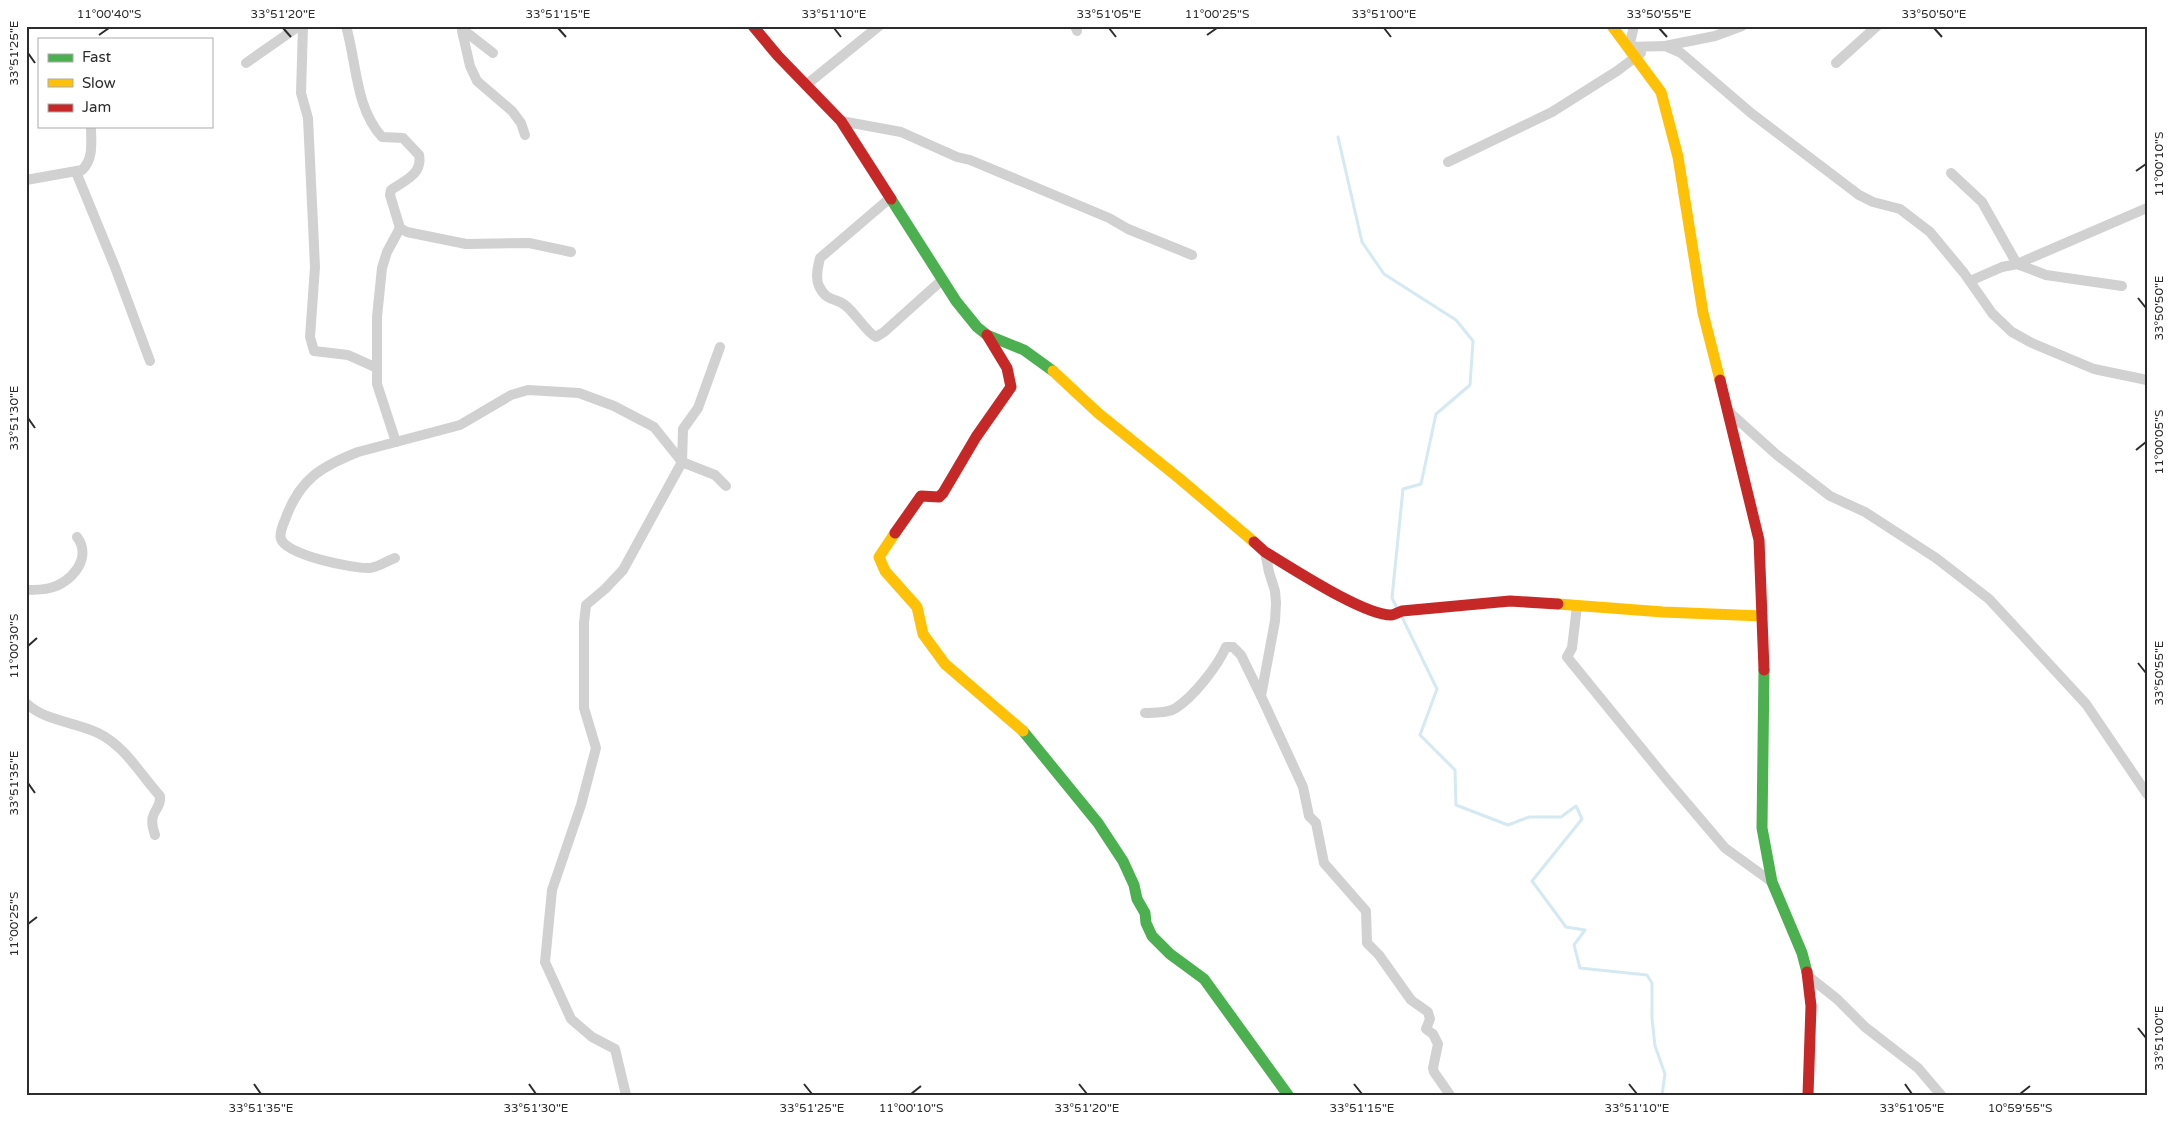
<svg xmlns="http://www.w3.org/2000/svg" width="2173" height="1121" font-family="'Varela Round',sans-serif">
  <rect width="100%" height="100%" fill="#fff"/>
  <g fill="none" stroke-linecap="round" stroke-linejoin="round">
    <g stroke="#d4e9f2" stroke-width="3">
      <path d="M1338 137 1362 242 1384 274 1456 320 1473 341 1470 385 1436 414 1421 484 1403 489 1392 598 1398 610"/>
      <path d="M1401 615 1437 689 1420 735 1455 770 1456 805 1508 825 1529 817H1561L1576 806 1582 819 1532 881 1566 927 1585 930 1574 945 1580 968 1647 975 1652 983V1018L1655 1046 1665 1074 1662 1095"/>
    </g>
    <g stroke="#d1d1d1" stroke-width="10">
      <path d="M303 26 301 93 308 118 315 267 310 337 314 351 348 355 377 368"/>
      <path d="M346 26C357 64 355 107 382 137L403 138 419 155C423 174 404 181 391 190L390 195 400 228 407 232 466 244 529 243 571 252"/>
      <path d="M1075 26 1077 31"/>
      <path d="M1634 26 1629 47 1665 46 1681 53 1751 113 1859 195 1873 202 1900 209 1930 232 1964 273 1992 313 2012 332 2032 343 2094 369 2147 380"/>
      <path d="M462 29 493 53"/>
      <path d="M462 31 470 66 477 81 512 111 521 123 525 135"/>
      <path d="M1665 46 1715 36 1742 26"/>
      <path d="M246 63 299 26"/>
      <path d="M1836 63 1877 26"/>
      <path d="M806 85 879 26"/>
      <path d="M841 121 901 132 957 157 970 160 1109 218 1128 229 1192 255"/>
      <path d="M1448 162 1552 112 1617 71 1641 53"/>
      <path d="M76 172 115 267 150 361"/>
      <path d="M1951 173 1982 202 2017 264 2046 275 2122 286"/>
      <path d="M26 180 82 170C94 159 91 142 91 126"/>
      <path d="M889 199 820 258C818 266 815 278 819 286 827 303 836 297 846 306 856 314 867 333 876 337L884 332 942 280"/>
      <path d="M1970 281 2002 267 2017 264 2147 208"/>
      <path d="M1728 411 1777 455 1830 496 1865 512 1936 558 1989 599 2086 704 2147 794"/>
      <path d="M396 442 377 384V317L382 268 387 252 400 228"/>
      <path d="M1265 552 1269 572 1275 591 1276 603 1275 621 1261 696 1303 787 1309 816 1316 823 1324 863 1366 911 1367 943 1379 955 1411 1000 1428 1012 1430 1019 1426 1029 1433 1034 1438 1044 1433 1068 1434 1072 1450 1095"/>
      <path d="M395 558C387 561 378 567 370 568 354 569 286 555 281 539 279 533 283 525 285 520 299 480 320 467 358 452L460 425 511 395 528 390 579 393 614 406 654 427 682 462 715 475 726 486"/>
      <path d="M26 590C34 590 42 590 50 588 71 583 93 558 77 537"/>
      <path d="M1577 606 1572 648 1567 657 1668 781 1725 848 1772 882"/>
      <path d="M26 703C44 721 76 722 98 733 125 746 140 774 160 796 162 812 146 809 155 835"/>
      <path d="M1145 713C1155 712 1167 714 1176 708 1194 696 1217 667 1226 647H1233L1241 655 1261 696"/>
      <path d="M1808 976 1837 999 1865 1027 1918 1068 1941 1095"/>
      <path d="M626 1095 615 1049 592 1037 571 1019 545 962 552 890 581 805 596 748 584 708V623L586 605 605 589 623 570 682 462 683 429 698 408 720 347"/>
    </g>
    <g stroke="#4caf50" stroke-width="11">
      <path d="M891 199 956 301 977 327 987 335 1024 350 1053 371"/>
      <path d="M1764 670 1762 828 1772 882 1802 953 1807 972"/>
      <path d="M1023 731 1098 823 1123 861 1134 885 1137 899 1145 913 1146 923 1152 936 1170 954 1204 979 1288 1095"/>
    </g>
    <g stroke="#ffc107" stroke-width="11">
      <path d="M1612 26 1661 92 1678 157 1703 313 1720 380"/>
      <path d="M1053 371 1098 413 1180 479 1254 542"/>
      <path d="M895 533 879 557 885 571 917 607 923 634 945 664 1023 731"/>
      <path d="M1558 604 1663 612 1762 616"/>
    </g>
    <g stroke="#c62828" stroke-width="11">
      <path d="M753 26 778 56 841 121 891 199"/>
      <path d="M1720 380 1759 540 1764 670"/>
      <path d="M895 533 921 496 939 497 943 493 976 437 1011 387 1007 368 987 335"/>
      <path d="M1254 542 1265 552C1292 568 1363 615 1391 615 1394 615 1399 612 1402 611L1510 601 1558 604"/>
      <path d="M1807 972 1811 1006 1808 1095"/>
    </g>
  </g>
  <path fill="none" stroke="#2c2c2c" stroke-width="2" d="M283 28 291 37M558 28 566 37M834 28 841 37M1109 28 1116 37M1384 28 1391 37M1659 28 1667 37M1934 28 1942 37M99 35 109 28M1207 35 1217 28M28 53 35 63M2136 171 2146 164M2138 298 2146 308M28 418 35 428M2136 450 2146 442M28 646 37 638M2138 663 2146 673M28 783 35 793M28 924 37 917M2138 1028 2146 1038M254 1084 261 1094M529 1084 536 1094M804 1084 812 1094M1079 1084 1087 1094M1354 1084 1362 1094M1629 1084 1637 1094M1905 1084 1912 1094M911 1094 921 1086M2020 1094 2030 1086"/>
  <rect width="2173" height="1121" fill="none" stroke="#ffffff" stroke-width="55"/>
  <rect x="38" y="38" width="175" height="90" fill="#ffffff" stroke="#ababab"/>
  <rect x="48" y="54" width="25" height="8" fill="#4caf50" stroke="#ababab"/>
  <text x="82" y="62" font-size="15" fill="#2c2c2c">Fast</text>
  <rect x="48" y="79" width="25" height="8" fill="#ffc107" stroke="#ababab"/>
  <text x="82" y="88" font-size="15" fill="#2c2c2c">Slow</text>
  <rect x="48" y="104" width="25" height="8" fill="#c62828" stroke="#ababab"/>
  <text x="82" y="112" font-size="15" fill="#2c2c2c">Jam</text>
  <rect x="28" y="28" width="2118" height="1066" fill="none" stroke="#2c2c2c" stroke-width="2"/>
  <g font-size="12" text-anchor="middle" fill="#2c2c2c">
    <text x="109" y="18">11°00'40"S</text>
    <text x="283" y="18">33°51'20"E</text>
    <text x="558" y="18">33°51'15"E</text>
    <text x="834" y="18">33°51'10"E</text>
    <text x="1109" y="18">33°51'05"E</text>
    <text x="1217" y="18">11°00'25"S</text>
    <text x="1384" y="18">33°51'00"E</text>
    <text x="1659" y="18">33°50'55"E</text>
    <text x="1934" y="18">33°50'50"E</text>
    <text transform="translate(14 53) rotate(-90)" y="4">33°51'25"E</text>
    <text transform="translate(2159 164) rotate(-90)" y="4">11°00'10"S</text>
    <text transform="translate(2159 308) rotate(-90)" y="4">33°50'50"E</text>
    <text transform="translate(14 418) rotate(-90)" y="4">33°51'30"E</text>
    <text transform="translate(2159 442) rotate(-90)" y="4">11°00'05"S</text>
    <text transform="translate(14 646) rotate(-90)" y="4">11°00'30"S</text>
    <text transform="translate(2159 673) rotate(-90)" y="4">33°50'55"E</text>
    <text transform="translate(14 783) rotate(-90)" y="4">33°51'35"E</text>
    <text transform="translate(14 924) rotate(-90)" y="4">11°00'25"S</text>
    <text transform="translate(2159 1038) rotate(-90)" y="4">33°51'00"E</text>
    <text x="261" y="1112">33°51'35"E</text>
    <text x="536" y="1112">33°51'30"E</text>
    <text x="812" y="1112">33°51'25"E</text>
    <text x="911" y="1112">11°00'10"S</text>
    <text x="1087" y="1112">33°51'20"E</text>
    <text x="1362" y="1112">33°51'15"E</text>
    <text x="1637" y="1112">33°51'10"E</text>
    <text x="1912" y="1112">33°51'05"E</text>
    <text x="2020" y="1112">10°59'55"S</text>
  </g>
</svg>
